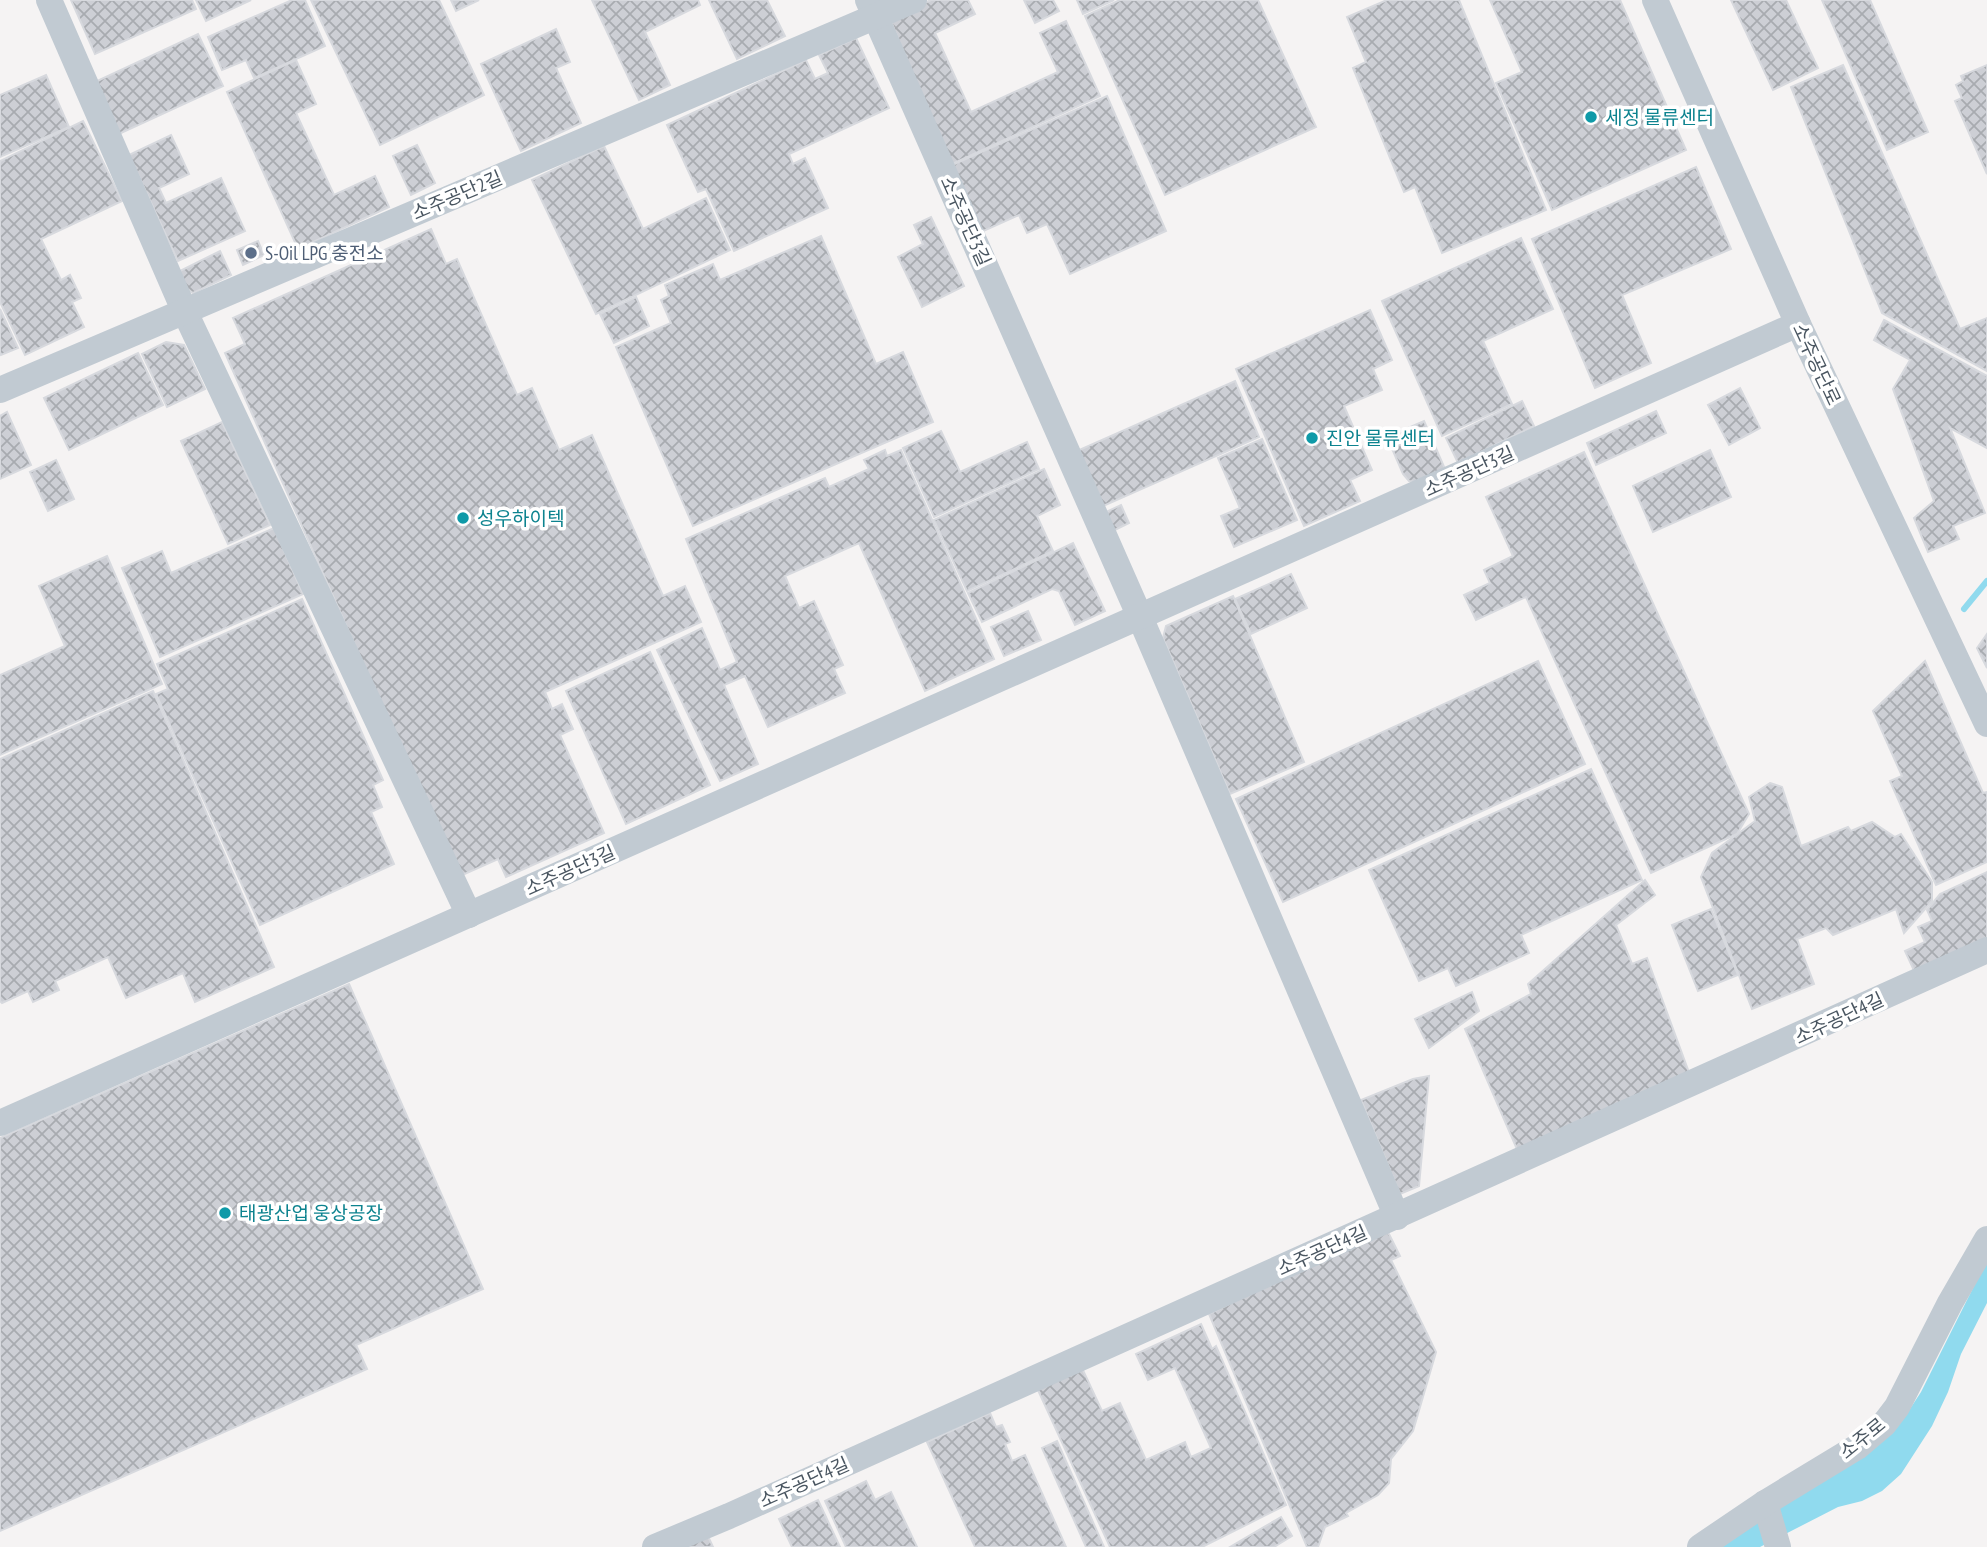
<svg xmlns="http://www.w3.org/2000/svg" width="1987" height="1547" font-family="'PT Sans Narrow','Noto Sans KR',sans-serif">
  <defs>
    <pattern id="building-cross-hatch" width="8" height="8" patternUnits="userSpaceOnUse" patternTransform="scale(1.75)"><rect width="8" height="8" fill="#cdcfd5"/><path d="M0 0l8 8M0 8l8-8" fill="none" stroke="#a8abb0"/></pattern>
  </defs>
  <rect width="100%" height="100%" fill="#f5f3f3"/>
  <path fill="#90daee" d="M1987 1260V1303L1961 1354 1948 1392 1932 1426 1901 1474 1882 1491 1862 1501 1838 1507 1760 1547H1711L1902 1421 1921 1392Z"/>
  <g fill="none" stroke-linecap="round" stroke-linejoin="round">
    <path stroke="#90daee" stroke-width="6" d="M1964 609 1987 581"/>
  </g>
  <g fill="url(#building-cross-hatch)" stroke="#d7d9de" stroke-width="2">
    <path d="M71 0H192L196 9 95 54Z"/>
    <path d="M196 0H251L206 21Z"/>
    <path d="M292 0H305L325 46 254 78 246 60 222 70 208 37Z"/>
    <path d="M311 0H439L484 95 380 145Z"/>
    <path d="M451 0H479L456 11Z"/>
    <path d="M592 0H698L700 5 645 32 670 85 639 100Z"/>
    <path d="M709 0H767L785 36 737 59Z"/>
    <path d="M931 0H968L975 14 935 33 971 112 1058 72 1040 33 1066 21 1100 96 950 165 890 19Z"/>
    <path d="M1024 0H1053L1059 11 1035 23Z"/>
    <path d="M1077 0H1114L1083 14Z"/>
    <path d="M1120 0H1258L1316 127 1165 195 1085 16Z"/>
    <path d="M1387 0H1459L1546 210 1442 253 1415 187 1404 192 1353 68 1366 62 1347 17Z"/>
    <path d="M1490 0H1620L1686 150 1552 210 1496 83 1522 72Z"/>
    <path d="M1731 0H1786L1818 68 1773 90Z"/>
    <path d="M1822 0H1870L1928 132 1887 150Z"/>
    <path d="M556 29 570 62 556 68 581 123 521 151 481 64Z"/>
    <path d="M198 34 223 86 119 134 95 82Z"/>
    <path d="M856 38 889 108 789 154 793 164 805 158 828 208 734 251 706 189 698 192 667 125 806 60 815 79 828 73 819 55Z"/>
    <path d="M296 60 316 104 296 113 334 195 375 176 389 207 298 249 227 92Z"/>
    <path d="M1843 65 1960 329 1987 318V371L1882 313 1791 87Z"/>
    <path d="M1987 65V174L1955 101 1962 98 1956 85 1963 81 1961 76Z"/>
    <path d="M46 75 69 127 0 157V95Z"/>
    <path d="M1107 96 1166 231 1070 274 1047 224 1027 233 1019 215 979 233 950 166Z"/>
    <path d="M83 121 122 201 41 239 61 280 70 275 81 298 72 302 84 327 25 355 0 302V161Z"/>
    <path d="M171 135 189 174 159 188 166 203 221 178 245 231 178 261 129 155Z"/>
    <path d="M417 145 435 183 411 195 393 156Z"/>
    <path d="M604 146 643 229 706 198 730 250 596 314 532 180Z"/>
    <path d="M1696 167 1731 249 1622 295 1651 363 1595 388 1532 239Z"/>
    <path d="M931 217 964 286 922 307 898 257 923 244 914 225Z"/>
    <path d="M431 229 446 264 457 259 517 395 532 388 559 450 592 435 663 596 685 586 701 622 545 692 552 709 562 704 573 729 560 735 604 833 506 877 498 859 458 877 225 353 245 344 233 318Z"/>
    <path d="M821 236 876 364 903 352 933 422 693 526 616 347 671 323 661 300 669 296 665 285 713 264 720 280Z"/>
    <path d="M1521 238 1553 309 1483 341 1512 404 1442 436 1382 301Z"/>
    <path d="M258 241 264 255 243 265 237 250Z"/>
    <path d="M220 251 231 275 193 293 182 286 176 273Z"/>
    <path d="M636 297 649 326 614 343 600 314Z"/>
    <path d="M0 309 18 348 1 355 0 352Z"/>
    <path d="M1370 310 1392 360 1373 369 1382 390 1344 406 1372 470 1350 480 1360 501 1304 526 1236 369Z"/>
    <path d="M1884 320 1987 376V448L1950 428 1985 513 1953 526 1959 539 1928 552 1914 518 1934 501 1893 389 1910 360 1874 340Z"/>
    <path d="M166 342 184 345 205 389 167 407 142 354Z"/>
    <path d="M138 353 163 405 69 450 44 398Z"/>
    <path d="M1235 381 1259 437 1101 507 1077 451Z"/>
    <path d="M1740 388 1760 428 1729 445 1708 405Z"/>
    <path d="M1522 401 1534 426 1458 463 1446 438Z"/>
    <path d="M1656 411 1666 433 1596 465 1587 443Z"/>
    <path d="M7 412 31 465 0 479V416Z"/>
    <path d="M1424 421 1445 469 1415 482 1409 481 1403 474 1387 437Z"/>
    <path d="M222 422 270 525 228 544 181 441Z"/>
    <path d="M941 431 960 472 1027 442 1039 469 934 517 903 448Z"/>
    <path d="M1262 439 1297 520 1234 547 1221 516 1240 508 1218 458Z"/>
    <path d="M885 450 887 456 901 450 994 659 925 691 859 543 785 576 799 608 814 601 843 665 834 669 845 693 768 727 745 676 724 685 758 764 720 781 657 650 702 628 720 670 737 662 686 539 825 478 829 487 869 469 864 460Z"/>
    <path d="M1710 450 1731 497 1653 532 1633 486Z"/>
    <path d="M1584 452 1749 814 1737 834 1651 873 1526 597 1476 620 1464 595 1490 583 1484 570 1513 556 1486 497Z"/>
    <path d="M56 460 74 499 48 511 30 472Z"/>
    <path d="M1044 469 1060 505 1037 516 1053 551 967 591 934 520Z"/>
    <path d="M1121 505 1129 523 1113 531 1104 513Z"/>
    <path d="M274 528 303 594 160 657 122 568 162 551 171 573Z"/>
    <path d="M1073 543 1105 611 1075 625 1059 591 1052 589 982 622 968 593Z"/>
    <path d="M107 556 162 684 0 755V675L65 646 39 586Z"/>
    <path d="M1291 574 1307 608 1251 634 1235 599Z"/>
    <path d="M1233 596 1304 762 1230 794 1163 638 1166 626Z"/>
    <path d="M302 599 383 780 373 785 382 807 371 812 394 864 260 925 156 694 168 689 157 664Z"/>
    <path d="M1028 611 1041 640 1004 656 991 627Z"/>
    <path d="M1987 634V668L1977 648Z"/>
    <path d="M650 652 710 785 626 824 566 691Z"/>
    <path d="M1538 661 1585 764 1283 902 1236 799Z"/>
    <path d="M1925 661 1983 793 1987 792V862L1936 885 1890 781 1902 776 1873 711Z"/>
    <path d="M153 691 274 967 195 1002 183 973 126 998 108 957 55 981 59 990 33 1002 28 991 2 1003 0 1001V759Z"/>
    <path d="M1591 769 1642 880 1521 935 1529 953 1456 986 1448 968 1419 981 1369 870Z"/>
    <path d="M1770 783 1782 787 1801 846 1848 827 1851 831 1872 822 1895 837 1901 834 1932 882V901L1904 933 1896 909 1833 935 1826 928 1797 939 1814 984 1752 1009 1701 877 1712 853 1755 821 1749 797Z"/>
    <path d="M1987 872V941L1916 975 1905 951 1925 942 1918 927 1932 921 1927 910 1940 894Z"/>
    <path d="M1645 880 1655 895 1616 925 1632 964 1647 958 1691 1078 1519 1154 1465 1029 1531 994 1528 984Z"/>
    <path d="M1711 909 1738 975 1698 991 1672 925Z"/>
    <path d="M349 984 483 1289 356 1345 367 1369 0 1531V1138Z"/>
    <path d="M1472 992 1479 1011 1429 1048 1415 1019Z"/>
    <path d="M1429 1076 1419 1186 1400 1194 1361 1100 1413 1079Z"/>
    <path d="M1379 1230 1389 1234 1400 1256 1391 1260 1436 1352 1413 1431 1391 1459 1389 1483 1378 1495 1346 1513 1348 1516 1325 1527 1318 1547H1307L1209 1314Z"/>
    <path d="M1201 1324 1212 1349 1216 1346 1286 1505 1202 1547H1110L1037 1388 1082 1368 1102 1411 1120 1403 1146 1460 1185 1442 1191 1457 1211 1448 1175 1368 1148 1380 1136 1354Z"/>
    <path d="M990 1413 996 1427 1002 1425 1010 1442 1005 1444 1012 1461 1025 1455 1066 1547H975L927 1442Z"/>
    <path d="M1057 1441 1104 1547H1086L1042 1448Z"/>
    <path d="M866 1481 875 1500 891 1492 917 1547H846L825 1501Z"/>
    <path d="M818 1500 840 1547H792L779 1519Z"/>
    <path d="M1281 1517 1292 1536 1274 1547H1230Z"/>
    <path d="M707 1534 713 1547H677Z"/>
  </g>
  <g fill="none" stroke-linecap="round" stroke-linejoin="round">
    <g stroke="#c1cad2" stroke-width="26">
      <path d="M49 0 184 310 469 915"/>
      <path d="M868 0 1140 617 1397 1217"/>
      <path d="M1655 0 1798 324 1987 724"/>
      <path d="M0 390 914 0"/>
      <path d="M0 1123 1798 324"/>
      <path d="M1765 1503 1778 1547"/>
      <path d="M655 1547 729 1516 1987 950"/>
      <path d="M1700 1547 1765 1503 1857 1447 1884 1424 1897 1407 1950 1303 1987 1239"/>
    </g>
  </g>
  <g fill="#0f9aa8" stroke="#fff" stroke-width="2.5">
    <circle cx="1591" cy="117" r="7"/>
    <circle cx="1312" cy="438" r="7"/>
    <circle cx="463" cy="518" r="7"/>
    <circle cx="225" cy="1213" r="7"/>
  </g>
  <circle fill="#5c6f8a" stroke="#fff" stroke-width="2.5" cx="251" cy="253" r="7"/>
  <g text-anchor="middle" stroke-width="7" stroke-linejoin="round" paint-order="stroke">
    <g font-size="19" fill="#0d838f" stroke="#fff" text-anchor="start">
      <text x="1605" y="124">세정 물류센터</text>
      <text x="1326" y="445">진안 물류센터</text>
      <text x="477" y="525">성우하이텍</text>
      <text x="239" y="1220">태광산업 웅상공장</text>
    </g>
    <g font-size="19" fill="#4a5661" stroke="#fff">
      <text transform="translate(457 195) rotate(-23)" y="7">소주공단2길</text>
      <text transform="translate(966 221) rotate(66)" y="7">소주공단3길</text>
      <text transform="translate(1817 364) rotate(65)" y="7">소주공단로</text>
      <text transform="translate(1469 471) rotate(-24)" y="7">소주공단3길</text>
      <text transform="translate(570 870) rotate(-24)" y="7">소주공단3길</text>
      <text transform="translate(1839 1018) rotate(-25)" y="7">소주공단4길</text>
      <text transform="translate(1322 1250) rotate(-24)" y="7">소주공단4길</text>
      <text transform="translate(1862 1438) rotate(-39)" y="7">소주로</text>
      <text transform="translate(804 1482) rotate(-24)" y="7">소주공단4길</text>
    </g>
    <g font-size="19" fill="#4e5e75" stroke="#fff" text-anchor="start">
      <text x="265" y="260">S-Oil LPG 충전소</text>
    </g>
  </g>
</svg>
